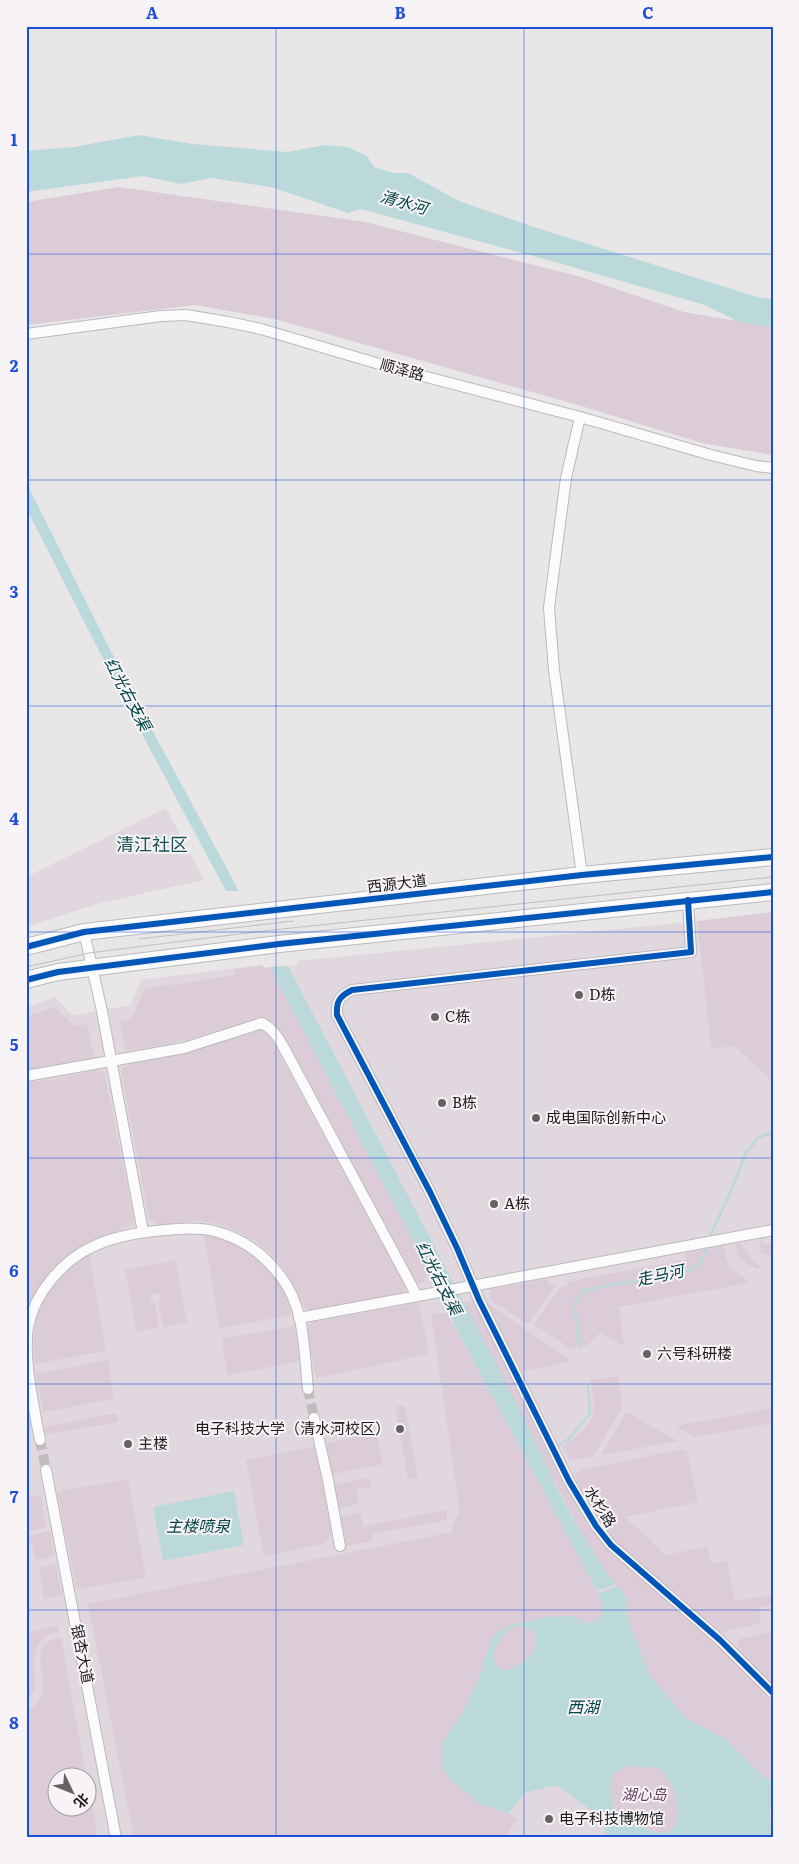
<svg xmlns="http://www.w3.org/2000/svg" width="799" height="1864" font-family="Literata,'Noto Sans SC',serif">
  <rect width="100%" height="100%" fill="#e9e6e8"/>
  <g fill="#e0d8de" fill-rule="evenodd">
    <path d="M166 808 204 880 97 904 26 927V877Z"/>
    <path d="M697 921 711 1049 734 1045 773 1082V1838H26V1007L55 997 72 1015H74L131 1005 141 980 262 965 265 968 297 965V961ZM58 1776H88V1806H58Z"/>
  </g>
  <g fill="#dcccd8">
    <path d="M119 187 365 222 581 277 684 312 773 327V455L702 443 578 405 275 319 195 305 26 325V202Z"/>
    <path d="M773 912V1082L734 1046 711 1049 697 921Z"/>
    <path d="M262 965 265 968 270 967 431 1275 423 1277 425 1282 417 1284 282 1035 266 1018 258 1017C215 1032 172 1046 126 1050L119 1021 132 1018 144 989 235 975V969Z"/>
    <path d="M54 1007 75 1026 87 1024 94 1058 67 1065 26 1070V1017Z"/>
    <path d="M255 1028 262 1029 272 1040 400 1277 406 1287 403 1293 309 1311 305 1308C298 1295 292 1280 283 1268 262 1240 228 1222 194 1221 183 1221 169 1227 159 1225 156 1223 152 1221 149 1219L121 1070 129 1064C175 1056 212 1047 255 1028Z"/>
    <path d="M96 1070 104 1071 134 1219 130 1226C81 1243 41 1264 26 1318V1082L50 1080Z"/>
    <path d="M204 1233C213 1236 225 1237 234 1242 263 1256 285 1283 292 1315L219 1328Z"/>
    <path d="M762 1238 764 1245 773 1243V1254L767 1255 761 1253 760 1245Z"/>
    <path d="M740 1242C750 1252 749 1264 764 1267L756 1269 739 1259 735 1244Z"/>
    <path d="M723 1246 729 1267 747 1280 748 1283 619 1307 624 1343 620 1344 601 1332 588 1345 571 1349 534 1324 560 1288 568 1285 567 1282 687 1259 686 1253Z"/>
    <path d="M89 1253 106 1351 34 1364C34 1347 33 1330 38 1314 45 1288 68 1268 89 1253Z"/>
    <path d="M176 1260 187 1323 163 1327 158 1302 161 1301 159 1293 150 1295 152 1303H155L159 1328 136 1332 125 1269Z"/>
    <path d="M548 1279 549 1285 557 1284 528 1324 489 1299 491 1289Z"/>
    <path d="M473 1300 564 1476 593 1530 601 1541 732 1657 773 1701V1779L763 1777 725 1739 686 1718 650 1676 626 1615V1595L615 1584 596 1560 546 1466 521 1412 463 1302Z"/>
    <path d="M419 1303 429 1354 316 1378 307 1333 308 1325 312 1322Z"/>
    <path d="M487 1303 569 1359 570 1362 522 1371Z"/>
    <path d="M447 1313 589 1576 603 1605 602 1612 599 1619 593 1622 586 1623 572 1616H566L513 1624 491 1640 479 1677 462 1713 442 1742 494 1809 509 1813 518 1819 503 1838H134L88 1604 453 1532 452 1525 458 1516 459 1508 431 1314Z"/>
    <path d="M294 1326 302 1361 227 1375 222 1339Z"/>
    <path d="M108 1360 114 1399 43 1412 36 1374Z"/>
    <path d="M618 1376 622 1407 593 1457 570 1460 562 1446C575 1438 593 1426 594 1408 595 1399 592 1389 590 1380Z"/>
    <path d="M26 1389 31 1429 26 1430Z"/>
    <path d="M405 1405 418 1477 408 1479 395 1407Z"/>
    <path d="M773 1408V1423L695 1437 675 1426Z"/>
    <path d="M626 1412 678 1441 601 1455Z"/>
    <path d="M117 1413 119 1422 45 1435 43 1427Z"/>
    <path d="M376 1433 383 1464 329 1475 323 1444Z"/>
    <path d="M315 1446 332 1529 330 1536 324 1543 264 1557 246 1460Z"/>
    <path d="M682 1449 687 1452 698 1502 625 1517 650 1539 664 1555 707 1547 711 1563 727 1561 735 1601 773 1595V1605L759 1607 761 1623 718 1633 612 1539 597 1520 574 1476 582 1470Z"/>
    <path d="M370 1478 372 1486 356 1489 359 1504 337 1508 332 1485Z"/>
    <path d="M128 1479 146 1578 81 1589 76 1585 57 1492Z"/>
    <path d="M41 1495 46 1528 26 1532V1498Z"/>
    <path d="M447 1510V1520L371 1534 372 1541 345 1546 339 1517 361 1513 363 1526Z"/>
    <path d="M50 1531 54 1556 35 1560 32 1544 26 1545V1536Z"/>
    <path d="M56 1564 62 1596 44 1599 39 1567Z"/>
    <path d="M57 1625 59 1632C56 1633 50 1633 47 1635 36 1642 32 1659 34 1671 35 1683 39 1691 26 1699V1633Z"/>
    <path d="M521 1626 529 1629 536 1635C536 1656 523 1666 504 1671 485 1663 497 1639 510 1629 513 1627 517 1627 521 1626Z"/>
    <path d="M773 1632V1688L740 1653 737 1649 738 1641 743 1638Z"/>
    <path d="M61 1637 86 1776H58V1806H88V1783L98 1838H26V1713C32 1708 39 1701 42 1694 50 1676 24 1645 61 1637Z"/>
    <path d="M638 1766 660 1768C663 1772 667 1776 670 1780 676 1791 686 1828 667 1833 657 1835 647 1829 638 1824 634 1822 629 1821 624 1818 612 1808 605 1788 614 1773L626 1767Z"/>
  </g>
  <g fill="#bbd9da" fill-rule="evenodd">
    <path d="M139 135 193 144 287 152 325 145 348 147 367 156 374 167 393 173H408L459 201 531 226 757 297 773 299V327L739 322 705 305 555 262 361 209 348 213 271 187 211 178 181 184 143 176 26 192V151L74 147Z"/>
    <path d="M26 482 130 689 239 891H226L136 723 26 508Z"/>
    <path d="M288 966 521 1412C548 1471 576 1532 615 1584L597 1591 460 1336 431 1275 270 967Z"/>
    <path d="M234 1491 244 1545 163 1561 153 1507Z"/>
    <path d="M617 1586C627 1594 630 1602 626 1615L650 1676 686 1718 725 1739 763 1777 773 1779V1800L769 1814 773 1838H606L602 1818 556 1785 525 1793 509 1813 479 1804 450 1779 441 1766 442 1742 462 1713 479 1677 491 1640 498 1632 513 1624 548 1617 572 1616 586 1623 593 1622 599 1619 602 1612 603 1605 598 1594ZM521 1626 529 1629 536 1635C537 1656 523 1666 504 1671 485 1663 497 1639 510 1629 513 1627 517 1627 521 1626ZM638 1766 660 1768C670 1780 678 1794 678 1810 678 1816 678 1823 674 1828 663 1843 621 1818 614 1807 611 1803 611 1796 611 1792 610 1784 610 1780 614 1773L626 1767Z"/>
  </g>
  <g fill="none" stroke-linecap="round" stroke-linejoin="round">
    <g stroke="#bbd9da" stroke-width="2.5">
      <path d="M709 1238 731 1191 746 1153 758 1138 773 1132"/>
      <path d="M580 1347 574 1305 584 1290 688 1271 701 1263 707 1246"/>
      <path d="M559 1445 570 1438 590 1413 588 1386"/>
      <path d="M538 1456 546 1452"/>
    </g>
    <g stroke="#c0bdbf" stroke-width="10" stroke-dasharray="10 5" stroke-linecap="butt">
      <path d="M308 1389 314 1418"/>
      <path d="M40 1440 46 1470"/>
    </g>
    <g stroke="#bcb9bb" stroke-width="12">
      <g id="street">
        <path d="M26 334 161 316 186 315 228 322 261 329 396 369 580 417 711 455 756 466 773 468"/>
        <path d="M580 417 566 478 549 608 554 670 582 875"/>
        <path d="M688 900 691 952 352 990C340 996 336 1001 337 1015L430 1192 457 1248 479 1300 569 1481 596 1526 611 1545 720 1640 773 1693"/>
        <path d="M84 932 102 1011 143 1232"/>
        <path d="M26 1076 184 1048 262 1023C273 1029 278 1037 284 1048L417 1296"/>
        <path d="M299 1318 773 1230"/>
        <path d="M314 1418 328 1480 340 1546"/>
        <path d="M40 1440C34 1408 23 1359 28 1327 34 1294 62 1261 92 1247 114 1236 141 1232 165 1230 182 1228 198 1227 214 1231 242 1238 264 1254 281 1277 305 1307 304 1352 308 1389"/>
        <path d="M46 1470 116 1838"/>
      </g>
    </g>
    <g stroke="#bcb9bb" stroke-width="18">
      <g id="primary">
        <path d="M26 947 84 932 582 875 773 857"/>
        <path d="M26 980 58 972 279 944 773 892"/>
      </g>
    </g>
    <use href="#street" stroke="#fcfbfc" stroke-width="10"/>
    <use href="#primary" stroke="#fcfbfc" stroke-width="16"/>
    <g stroke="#c0bfc0" stroke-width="1">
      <path d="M139 939 293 921"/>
      <path d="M26 967 89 953 263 931 773 877"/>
    </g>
    <g stroke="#f7f3f6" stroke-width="9">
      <g id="cycleway">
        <path d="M688 900 691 952 352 990C340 996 336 1001 337 1015L430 1192 457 1248 479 1300 569 1481 596 1526 611 1545 720 1640 773 1693"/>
        <path d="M26 947 84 932 582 875 773 857"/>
        <path d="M26 980 58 972 279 944 773 892"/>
      </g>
    </g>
    <use href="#cycleway" stroke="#0057b8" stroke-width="6"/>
  </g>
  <path fill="none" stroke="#1d4ed8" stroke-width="1" stroke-opacity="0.55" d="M276 26V1838M524 26V1838M26 254H773M26 480H773M26 706H773M26 932H773M26 1158H773M26 1384H773M26 1610H773"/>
  <g fill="#646263" stroke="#f7f3f6" stroke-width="2">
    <circle cx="579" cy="995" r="5"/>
    <circle cx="435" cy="1017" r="5"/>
    <circle cx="442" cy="1103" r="5"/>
    <circle cx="536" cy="1118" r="5"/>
    <circle cx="494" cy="1204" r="5"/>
    <circle cx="647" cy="1354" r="5"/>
    <circle cx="400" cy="1429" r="5"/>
    <circle cx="128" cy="1444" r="5"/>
    <circle cx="549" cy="1819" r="5"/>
  </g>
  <g text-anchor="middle" stroke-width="4" stroke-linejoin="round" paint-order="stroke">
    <g font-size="15" fill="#1d1b1c" stroke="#f7f3f6">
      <text transform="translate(402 370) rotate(15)" y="5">顺泽路</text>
      <text transform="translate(397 884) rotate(-7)" y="5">西源大道</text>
      <text transform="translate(600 1507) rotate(58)" y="5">水杉路</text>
      <text transform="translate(82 1654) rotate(79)" y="5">银杏大道</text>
    </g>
    <g font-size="15" fill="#1d1b1c" stroke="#f7f3f6" text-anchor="start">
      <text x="589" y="1000">D栋</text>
      <text x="445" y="1022">C栋</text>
      <text x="452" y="1108">B栋</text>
      <text x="546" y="1123">成电国际创新中心</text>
      <text x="504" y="1209">A栋</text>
      <text x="657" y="1359">六号科研楼</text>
      <text x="390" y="1434" text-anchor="end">电子科技大学（清水河校区）</text>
      <text x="138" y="1449">主楼</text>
      <text x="559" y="1824">电子科技博物馆</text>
    </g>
    <g font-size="15" font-style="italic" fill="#663d5e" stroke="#f7f3f6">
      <text x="644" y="1800">湖心岛</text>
    </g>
    <g font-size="16" font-style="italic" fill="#004447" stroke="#f7f3f6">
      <text transform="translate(404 202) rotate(16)" y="6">清水河</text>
      <text transform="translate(128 694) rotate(62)" y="6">红光右支渠</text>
      <text transform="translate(660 1275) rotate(-12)" y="6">走马河</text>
      <text transform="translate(439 1278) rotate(63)" y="6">红光右支渠</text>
      <text x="198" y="1532">主楼喷泉</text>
      <text x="583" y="1713">西湖</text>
    </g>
    <g font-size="18" fill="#165355" stroke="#f7f3f6">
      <text x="152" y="851">清江社区</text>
    </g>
  </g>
  <rect width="799" height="1864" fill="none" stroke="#f7f3f6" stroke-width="55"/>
  <g transform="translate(72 1792) rotate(133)"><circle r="24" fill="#f7f3f6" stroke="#a09d9f"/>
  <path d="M0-4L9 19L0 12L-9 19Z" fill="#646263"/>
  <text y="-8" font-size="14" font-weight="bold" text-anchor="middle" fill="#1d1b1c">北</text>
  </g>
  <rect x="28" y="28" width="744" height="1808" fill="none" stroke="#1d4ed8" stroke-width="2"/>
  <g font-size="16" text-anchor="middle" font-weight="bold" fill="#1d4ed8">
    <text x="152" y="19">A</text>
    <text x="400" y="19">B</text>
    <text x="648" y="19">C</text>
    <text x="14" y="146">1</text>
    <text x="14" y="372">2</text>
    <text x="14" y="598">3</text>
    <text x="14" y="825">4</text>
    <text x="14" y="1051">5</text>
    <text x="14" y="1277">6</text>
    <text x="14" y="1503">7</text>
    <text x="14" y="1729">8</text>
  </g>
</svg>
